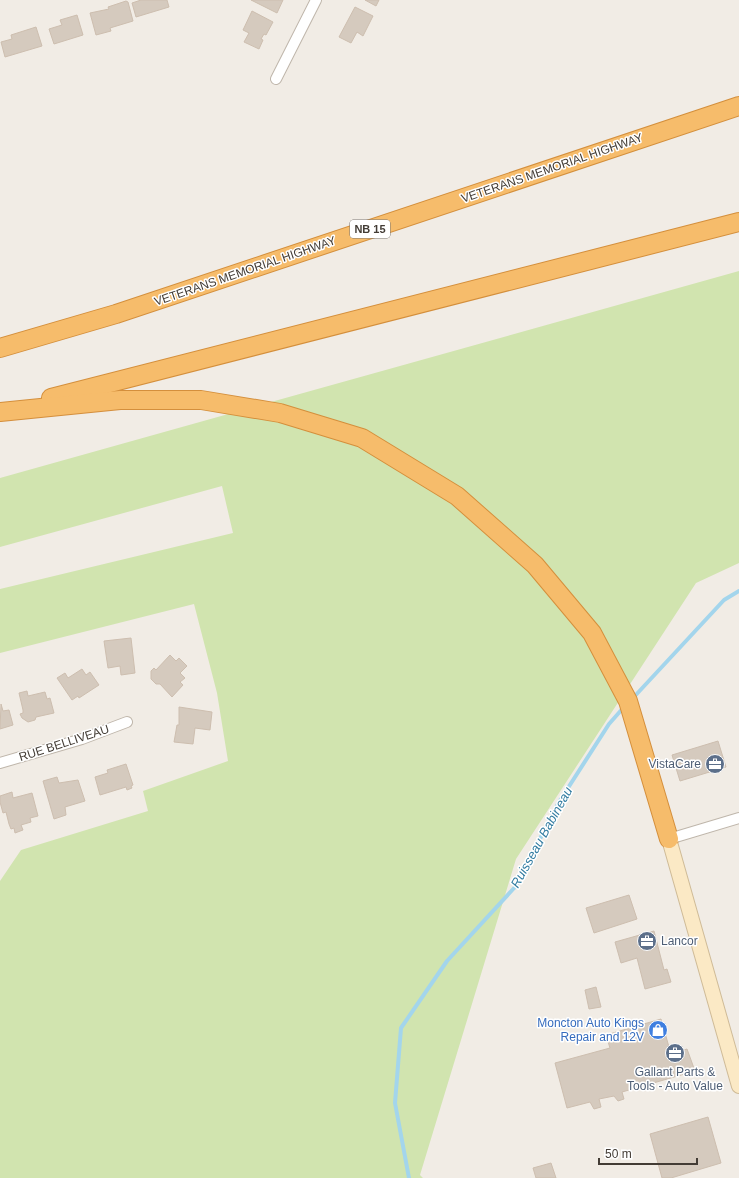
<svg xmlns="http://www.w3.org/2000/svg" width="739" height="1178" font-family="Arial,sans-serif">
  <rect width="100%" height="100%" fill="#f1ece5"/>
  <path fill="#d1e4af" d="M739 271V563L696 583 516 859 420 1175 423 1178H0V881L21 850 148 811 143 791 228 761 217 693 194 604 0 653V589L233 533 222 486 0 547V478Z"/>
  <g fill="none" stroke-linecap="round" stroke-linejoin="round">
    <g stroke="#a3d5ec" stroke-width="4">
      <path d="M633 698 724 600 739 591"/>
      <path d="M409 1178 395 1103 401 1028 447 961 515 887 559 802 609 724 624 707"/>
    </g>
  </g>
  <g fill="#d5cabe" stroke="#cdbeaf">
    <path d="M141 0H167L169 7 136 17 132 3Z"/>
    <path d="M251 0H283L277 13Z"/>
    <path d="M365 0H379L376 6Z"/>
    <path d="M126 1 128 2 133 21 110 28 111 31 96 35 90 13 109 9 108 7Z"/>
    <path d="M355 7 373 16 363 36 357 32 351 43 339 37Z"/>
    <path d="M252 11 273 22 266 35 264 34 261 39 263 40 259 49 244 42 249 33 243 30Z"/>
    <path d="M77 15 83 35 54 44 49 29 62 25 60 20Z"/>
    <path d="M36 27 42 46 5 57 1 42 12 39 11 35Z"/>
    <path d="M131 638 135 673 121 675 120 666 108 668 104 641Z"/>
    <path d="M170 655 176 661 179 658 187 666 180 673 185 678 180 682 183 685 172 697 160 684H156L151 679V671L154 668 156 670Z"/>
    <path d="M82 669 86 675 90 672 99 685 79 698 78 696 72 700 57 678 65 673 68 678Z"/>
    <path d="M27 691 28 696 45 692 47 699 50 698 54 713 36 717 35 720 28 722 22 718 20 714 23 713V710L19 693Z"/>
    <path d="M1 704 3 711 9 710 13 725 0 729Z"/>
    <path d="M179 707 212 712 210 730 195 728 193 744 174 742 177 725H179Z"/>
    <path d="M718 741 726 767 680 781 672 755Z"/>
    <path d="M126 764 133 785 131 786 132 788 127 790 126 787 100 795 95 777 108 773 107 770Z"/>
    <path d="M57 777 59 783 78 780 85 801 65 807 66 815 54 819 43 781Z"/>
    <path d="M12 792 13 798 32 793 38 816 30 818 31 822 21 825 23 830 15 833 14 828 11 829 9 824 6 812 3 813 0 802V796Z"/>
    <path d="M629 895 637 919 594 933 586 908Z"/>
    <path d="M654 931 664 970 667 969 671 982 645 989 637 958 621 963 615 942Z"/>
    <path d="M596 987 601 1007 589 1009 585 990Z"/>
    <path d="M661 1019 671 1054 687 1049 695 1071 622 1092 624 1099 618 1101 614 1096 599 1099 601 1107 594 1109 590 1102 567 1108 555 1063 610 1048 606 1035Z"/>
    <path d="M708 1117 721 1163 671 1178H662L650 1134Z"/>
    <path d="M551 1163 556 1178H536L533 1168Z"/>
  </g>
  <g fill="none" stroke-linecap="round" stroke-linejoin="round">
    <g stroke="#bfb6ab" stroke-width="12">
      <g id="street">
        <path d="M276 79 316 0"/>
        <path d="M0 763 82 739 127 722"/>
        <path d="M669 839 739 818"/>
      </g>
    </g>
    <g stroke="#cfbb97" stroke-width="16">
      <path id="secondary" d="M669 839 739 1086"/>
    </g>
    <g stroke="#d48f3c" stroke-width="20">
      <g id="highway">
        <path d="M0 348 116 314 739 106"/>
        <path d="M51 398 739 222"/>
        <path d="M0 412 120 400H201L280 413 362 438 457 496 535 565 592 633 628 701 669 839"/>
      </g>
    </g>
    <use href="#street" stroke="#fff" stroke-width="10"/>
    <use href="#secondary" stroke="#fbe9c5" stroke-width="14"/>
    <use href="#highway" stroke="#f6bc6b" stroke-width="18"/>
  </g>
  <defs>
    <g id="office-disc" transform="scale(1)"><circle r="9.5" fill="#5c6f8a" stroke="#fff"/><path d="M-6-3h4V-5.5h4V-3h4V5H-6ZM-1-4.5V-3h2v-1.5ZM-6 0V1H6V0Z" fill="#fff"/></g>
    <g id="shop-disc" transform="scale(1)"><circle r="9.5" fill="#3f7fe0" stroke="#fff"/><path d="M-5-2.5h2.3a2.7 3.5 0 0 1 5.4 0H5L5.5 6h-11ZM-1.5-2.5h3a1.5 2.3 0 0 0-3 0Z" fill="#fff"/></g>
  </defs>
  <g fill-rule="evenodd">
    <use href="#office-disc" x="715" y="764"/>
    <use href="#office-disc" x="647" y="941"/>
    <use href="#shop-disc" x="658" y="1030"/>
    <use href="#office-disc" x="675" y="1053"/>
  </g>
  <g text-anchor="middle" stroke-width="3" stroke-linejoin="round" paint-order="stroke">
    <rect fill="#fff" stroke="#7b7672" stroke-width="1" x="350" y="220" width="40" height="18" rx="3"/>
    <g font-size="11" font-weight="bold" fill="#433c35">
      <text x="370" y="233">NB 15</text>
    </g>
    <g font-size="12" fill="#433c35" stroke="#fff">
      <text transform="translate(552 168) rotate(-19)" y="4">VETERANS MEMORIAL HIGHWAY</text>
      <text transform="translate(245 271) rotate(-19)" y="4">VETERANS MEMORIAL HIGHWAY</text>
      <text transform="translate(64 743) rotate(-18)" y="4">RUE BELLIVEAU</text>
    </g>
    <g font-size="12" fill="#4e5e75" stroke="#fff" text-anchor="end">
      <text x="701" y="768">VistaCare</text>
      <text x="661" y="945" text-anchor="start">Lancor</text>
      <text x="675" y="1076" text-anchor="middle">Gallant Parts &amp;<tspan x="675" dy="14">Tools - Auto Value</tspan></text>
    </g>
    <g font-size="12" fill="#366cbe" stroke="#fff" text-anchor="end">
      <text x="644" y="1027">Moncton Auto Kings<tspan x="644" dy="14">Repair and 12V</tspan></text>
    </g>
    <g font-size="13" font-style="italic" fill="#327ca1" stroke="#fff">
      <text transform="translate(541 837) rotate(-61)" y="5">Ruisseau Babineau</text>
    </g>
  </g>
  <path d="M599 1158v6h98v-6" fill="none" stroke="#433c35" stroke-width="2"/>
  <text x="605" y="1158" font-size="12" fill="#433c35" stroke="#ffffff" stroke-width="3" paint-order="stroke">50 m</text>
</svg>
